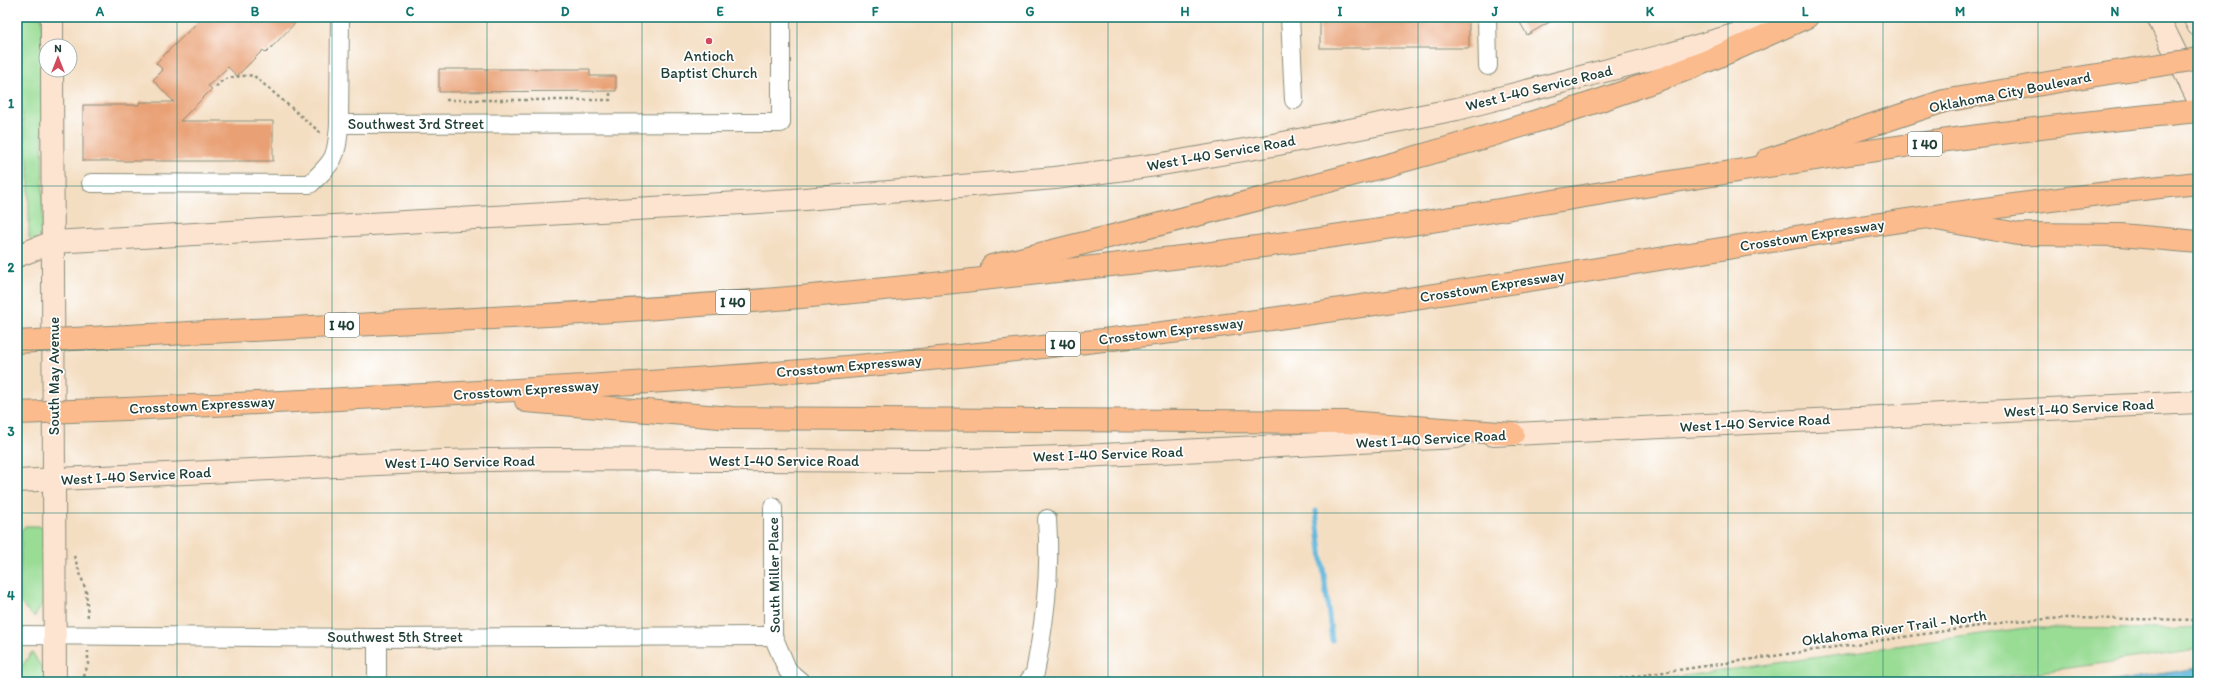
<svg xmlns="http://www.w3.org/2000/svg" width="2215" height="699" font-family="Itim,sans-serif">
  <rect width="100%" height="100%" fill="#fff"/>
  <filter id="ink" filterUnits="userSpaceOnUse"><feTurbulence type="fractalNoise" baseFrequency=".025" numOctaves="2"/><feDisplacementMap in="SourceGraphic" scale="8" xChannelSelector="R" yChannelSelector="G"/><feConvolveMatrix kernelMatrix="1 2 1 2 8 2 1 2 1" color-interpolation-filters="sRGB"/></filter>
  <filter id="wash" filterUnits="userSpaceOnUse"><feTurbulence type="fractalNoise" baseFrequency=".012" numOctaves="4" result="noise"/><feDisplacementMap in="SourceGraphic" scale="16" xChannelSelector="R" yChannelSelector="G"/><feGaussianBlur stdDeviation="0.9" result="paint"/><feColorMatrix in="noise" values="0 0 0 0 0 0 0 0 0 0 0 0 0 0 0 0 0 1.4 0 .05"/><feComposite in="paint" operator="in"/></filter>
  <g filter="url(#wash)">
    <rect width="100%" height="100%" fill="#f4dec2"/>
    <g fill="#99dc94" stroke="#5c8c64">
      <path d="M21 17H42L43 234 32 241 29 238V173L21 106Z"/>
      <path d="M25 526H39L44 529V603L34 617 20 603 21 531Z"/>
      <path d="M2198 627V650L1968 682H1642L2024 628 2162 629Z"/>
      <path d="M32 652 45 673 44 682H20V669Z"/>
    </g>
    <path fill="#5eb6db" stroke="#3e7a88" d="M2198 668V682H2106Z"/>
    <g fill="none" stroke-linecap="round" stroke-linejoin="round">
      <path stroke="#5eb6db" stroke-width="5" d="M1316 511 1332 640"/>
    </g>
    <g id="blocks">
      <g fill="#e9a075">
        <path d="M203 17H301L266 53 263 50 237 76 228 67 208 86 212 89 180 121H273V161H83V105H139V102H174L153 80 163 70 156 63Z"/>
        <rect x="1320" y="17" width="149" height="31"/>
        <path d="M1517 17H1558L1527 35Z"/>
        <path d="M439 69H590V76H616V91L439 92Z"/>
      </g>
    </g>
  </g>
  <g filter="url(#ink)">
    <use href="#blocks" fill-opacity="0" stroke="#8a8e7b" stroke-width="1"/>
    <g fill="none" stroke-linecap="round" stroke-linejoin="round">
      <g stroke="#8a8e7b" stroke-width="20">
        <g id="street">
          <path d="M1290 17 1294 100"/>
          <path d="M1487 17 1488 66"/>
          <path d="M339 124 340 17"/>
          <path d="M91 183 310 184C334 161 337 158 339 124L781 123V17"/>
          <path d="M773 507V636L788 671 801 682"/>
          <path d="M17 635 377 638 773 636"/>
          <path d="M377 638V675"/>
          <path d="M1028 682 1035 673C1045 619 1051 574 1047 519"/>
        </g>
      </g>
      <g stroke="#8a8e7b" stroke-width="24">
        <g id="secondary">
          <path d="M52 17V46"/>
          <path d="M2158 17 2198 99"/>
          <path d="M2194 17 2198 25"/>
          <path d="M52 70 55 682"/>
          <path d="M17 256 53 242 793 200 1055 178 1156 165 1273 145 1457 109 1670 54 1781 21"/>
          <path d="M1493 435 2198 402"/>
          <path d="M17 481 443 461 546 459 932 461 1063 457 1457 437"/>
        </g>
      </g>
      <g stroke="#8a8e7b" stroke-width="24">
        <g id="primary">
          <path d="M1767 160 1944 101 2065 80"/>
          <path d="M1931 218 2018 234 2121 235 2198 242"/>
        </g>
      </g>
      <g stroke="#8a8e7b" stroke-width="24">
        <g id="highway">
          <path d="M992 266C1222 208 1454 156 1677 73 1721 57 1764 36 1807 17"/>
          <path d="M129 336C345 325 562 317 777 299 909 288 1041 273 1173 258 1360 235 1545 202 1731 172 1886 147 2042 126 2198 111"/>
          <path d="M526 401 732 418 1346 422 1513 434"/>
          <path d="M126 409C325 400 524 391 723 377 872 367 1022 350 1171 332 1515 290 1854 218 2198 183"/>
        </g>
      </g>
      <g stroke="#8a8e7b" stroke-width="2.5" stroke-dasharray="3 3" stroke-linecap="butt">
        <path d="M216 87C224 75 239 77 253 75L322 134"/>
        <path d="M446 100H610V91"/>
        <path d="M74 556 86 591 88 618"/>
        <path d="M84 677 92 682"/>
        <path d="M82 682 88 664V651"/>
        <path d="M1596 682 2013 621 2065 618 2198 620"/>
      </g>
      <use href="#street" stroke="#fff" stroke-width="18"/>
      <use href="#secondary" stroke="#fde4d1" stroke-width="22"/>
      <use href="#primary" stroke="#fbbb8c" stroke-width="22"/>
      <use href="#highway" stroke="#fbbb8c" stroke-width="22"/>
      <g stroke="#8a8e7b" stroke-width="24" stroke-linecap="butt">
        <path id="primary-bridge" d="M2065 80 2198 59"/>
      </g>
      <g stroke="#8a8e7b" stroke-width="24" stroke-linecap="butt">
        <g id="highway-bridge">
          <path d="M17 342 129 336"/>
          <path d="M17 413 126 409"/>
        </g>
      </g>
      <use href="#primary-bridge" stroke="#fbbb8c" stroke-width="22"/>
      <use href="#highway-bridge" stroke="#fbbb8c" stroke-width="22"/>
    </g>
  </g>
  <path fill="none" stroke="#0f766e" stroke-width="1" stroke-opacity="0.55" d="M177 17V682M332 17V682M487 17V682M642 17V682M797 17V682M952 17V682M1108 17V682M1263 17V682M1418 17V682M1573 17V682M1728 17V682M1883 17V682M2038 17V682M17 186H2198M17 350H2198M17 513H2198"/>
  <circle fill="#d1495b" stroke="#fff" stroke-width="1.5" cx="709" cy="41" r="4"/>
  <g text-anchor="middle" stroke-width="3.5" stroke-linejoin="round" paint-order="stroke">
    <g fill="#fff" stroke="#627771" stroke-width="1">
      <rect x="1908" y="132" width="34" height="24" rx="3"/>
      <rect x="716" y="290" width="34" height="24" rx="3"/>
      <rect x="325" y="313" width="34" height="24" rx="3"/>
      <rect x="1046" y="332" width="34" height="24" rx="3"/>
    </g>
    <g font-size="14" font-weight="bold" fill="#1f3d34">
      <text x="1925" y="149">I 40</text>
      <text x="733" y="307">I 40</text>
      <text x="342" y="330">I 40</text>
      <text x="1063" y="349">I 40</text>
    </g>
    <g font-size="15" fill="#1f3d34" stroke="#fff">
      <text x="709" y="61">Antioch<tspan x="709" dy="17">Baptist Church</tspan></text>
    </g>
    <g font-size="15" fill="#1f3d34" stroke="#fff">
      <text transform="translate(1539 88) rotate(-14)" y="5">West I-40 Service Road</text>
      <text transform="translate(2010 92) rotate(-11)" y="5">Oklahoma City Boulevard</text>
      <text x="416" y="129">Southwest 3rd Street</text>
      <text transform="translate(1221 153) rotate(-10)" y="5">West I-40 Service Road</text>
      <text transform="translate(1812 235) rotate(-9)" y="5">Crosstown Expressway</text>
      <text transform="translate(1492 286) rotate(-9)" y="5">Crosstown Expressway</text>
      <text transform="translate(1171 331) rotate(-7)" y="5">Crosstown Expressway</text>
      <text transform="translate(849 366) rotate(-5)" y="5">Crosstown Expressway</text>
      <text transform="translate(54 376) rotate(-90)" y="5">South May Avenue</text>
      <text transform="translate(526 390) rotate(-4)" y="5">Crosstown Expressway</text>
      <text transform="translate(202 405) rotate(-3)" y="5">Crosstown Expressway</text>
      <text transform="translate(2079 408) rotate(-3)" y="5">West I-40 Service Road</text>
      <text transform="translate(1755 423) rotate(-3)" y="5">West I-40 Service Road</text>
      <text transform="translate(1431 439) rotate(-3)" y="5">West I-40 Service Road</text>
      <text transform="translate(1108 454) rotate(-2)" y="5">West I-40 Service Road</text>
      <text x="784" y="466">West I-40 Service Road</text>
      <text transform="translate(460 462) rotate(-1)" y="5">West I-40 Service Road</text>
      <text transform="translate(136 476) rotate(-3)" y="5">West I-40 Service Road</text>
      <text transform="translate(774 575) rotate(-91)" y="5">South Miller Place</text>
      <text transform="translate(1894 628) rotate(-8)" y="5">Oklahoma River Trail - North</text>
      <text x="395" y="642">Southwest 5th Street</text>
    </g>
  </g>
  <rect width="2215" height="699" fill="none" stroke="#fff" stroke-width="44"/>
  <g transform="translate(58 58)"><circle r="19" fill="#ffffff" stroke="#a5b1ae"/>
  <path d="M0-3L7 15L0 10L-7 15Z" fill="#d1495b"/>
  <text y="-6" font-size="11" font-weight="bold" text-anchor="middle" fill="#1f3d34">N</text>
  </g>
  <rect x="22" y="22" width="2171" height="655" fill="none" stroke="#0f766e" stroke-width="1.5"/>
  <g font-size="13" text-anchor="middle" font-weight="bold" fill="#0f766e">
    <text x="100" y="16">A</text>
    <text x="255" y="16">B</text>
    <text x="410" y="16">C</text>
    <text x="565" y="16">D</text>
    <text x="720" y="16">E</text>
    <text x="875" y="16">F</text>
    <text x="1030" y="16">G</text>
    <text x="1185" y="16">H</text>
    <text x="1340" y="16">I</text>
    <text x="1495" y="16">J</text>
    <text x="1650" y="16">K</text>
    <text x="1805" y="16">L</text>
    <text x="1960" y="16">M</text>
    <text x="2115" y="16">N</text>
    <text x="11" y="108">1</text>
    <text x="11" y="272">2</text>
    <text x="11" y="436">3</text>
    <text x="11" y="600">4</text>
  </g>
</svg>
